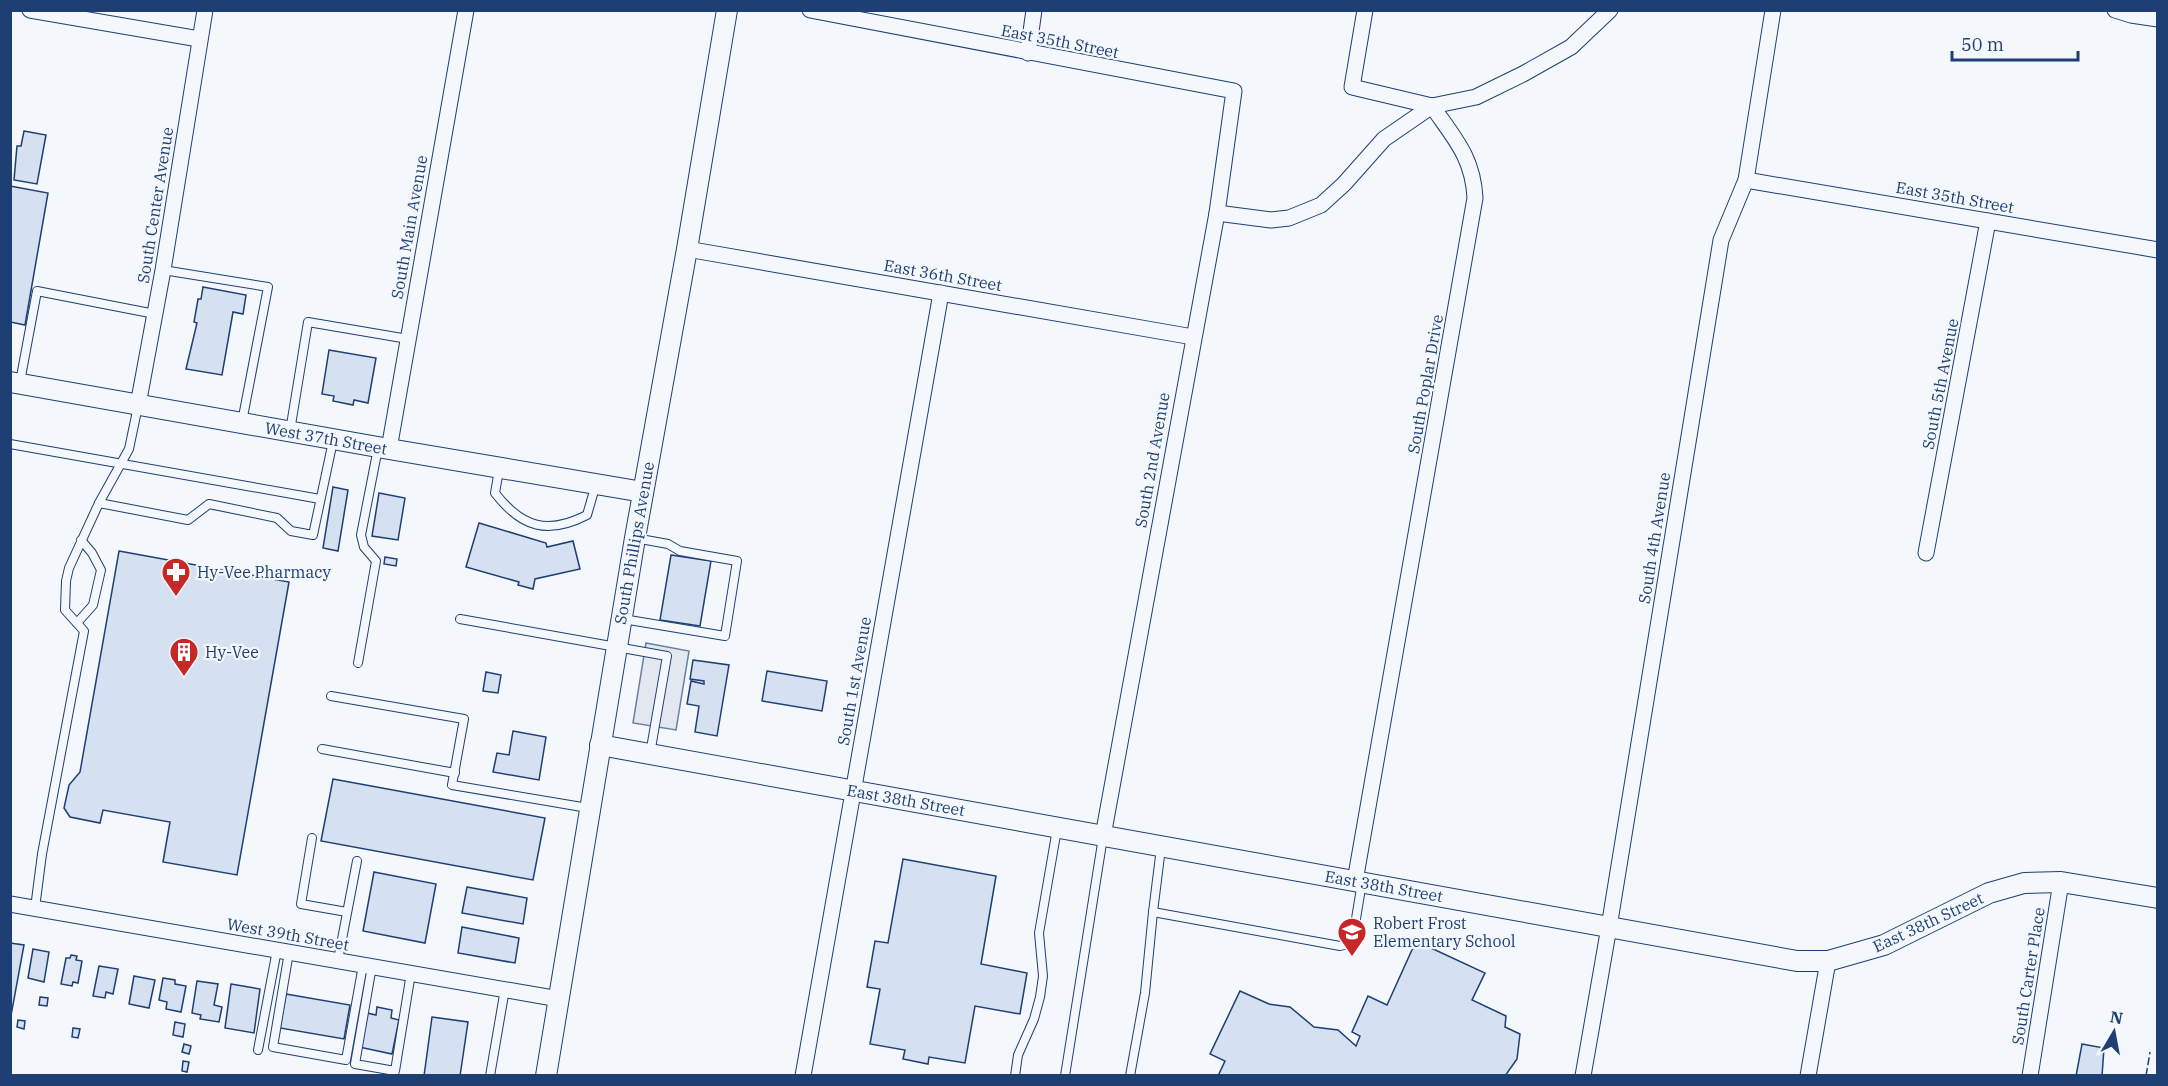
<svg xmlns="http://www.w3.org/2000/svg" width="2168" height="1086" font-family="'IBM Plex Serif',serif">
  <rect width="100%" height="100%" fill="#f4f7fb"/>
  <path fill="#e3e8f0" stroke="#687fa3" stroke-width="1.5" d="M646 643 689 651 676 730 633 723Z"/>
  <g fill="#d5e0f0" stroke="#1d3f73" stroke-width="1.5">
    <path d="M24 131 46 135 37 184 14 180 17 146H21Z"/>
    <path d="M10 186 48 193 25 325 10 322Z"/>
    <path d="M203 287 246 295 243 314 233 312 222 375 186 369 197 323 194 322 198 299H201Z"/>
    <path d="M329 350 376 358 368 403 354 400 353 405 333 401 334 396 322 394Z"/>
    <path d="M333 487 348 490 338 551 323 548Z"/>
    <path d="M379 493 405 498 398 540 372 536Z"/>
    <path d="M479 523 546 543 547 547 573 541 580 569 535 579 533 589 518 585 519 582 466 567Z"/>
    <path d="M119 551 289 582 237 875 163 862 170 822 103 810 100 823 70 817 64 808 69 785 80 772Z"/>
    <path d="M671 555 711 561 700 626 660 620Z"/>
    <path d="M385 557 397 559 396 566 384 564Z"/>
    <path d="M693 660 729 665 717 736 695 732 699 706 687 704 691 681 704 684V681L690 679Z"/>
    <path d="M767 671 827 681 822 711 762 701Z"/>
    <path d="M486 672 501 675 498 693 483 691Z"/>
    <path d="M513 731 546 737 539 780 493 772 497 753 509 755Z"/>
    <path d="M333 779 545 818 533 880 321 841Z"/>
    <path d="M903 859 996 876 981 964 1027 973 1020 1014 975 1006 965 1063 929 1057 928 1064 903 1059 905 1050 870 1044 880 989 867 987 875 941 888 943Z"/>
    <path d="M374 872 436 884 425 943 363 931Z"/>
    <path d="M467 887 527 898 523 924 462 913Z"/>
    <path d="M462 927 519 938 515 963 458 953Z"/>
    <path d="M1416 941 1485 973 1472 1000 1506 1016 1505 1027 1520 1034 1517 1059 1505 1076H1218L1225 1061 1210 1054 1240 991 1269 1004 1290 1007 1314 1027 1338 1030 1356 1046 1360 1036 1352 1032 1368 996 1387 1005Z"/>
    <path d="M10 943 24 945 10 1021Z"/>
    <path d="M33 949 49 952 44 982 28 978Z"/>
    <path d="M71 955 77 956 76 960 82 961 78 983 73 982 72 986 61 984 66 958H70Z"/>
    <path d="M99 966 118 969 113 994 106 992 105 998 93 996Z"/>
    <path d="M134 976 155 980 149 1008 129 1004Z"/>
    <path d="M163 978 175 980V984L186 986 181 1012 166 1009 167 1002 159 1000Z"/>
    <path d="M197 981 218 984 214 1005 222 1007 219 1022 200 1019 201 1015 192 1013Z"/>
    <path d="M231 984 260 989 254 1033 225 1028Z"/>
    <path d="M286 994 350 1005 344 1039 280 1028Z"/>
    <path d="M40 997 48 998 47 1006 39 1005Z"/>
    <path d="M377 1007 392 1010 391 1018 399 1020 392 1054 359 1047 367 1013 376 1015Z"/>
    <path d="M432 1017 468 1022 460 1076H424Z"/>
    <path d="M18 1020 25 1021 24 1029 17 1027Z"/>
    <path d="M175 1022 185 1024 183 1037 173 1035Z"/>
    <path d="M73 1028 80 1029 78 1038 72 1037Z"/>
    <path d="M184 1044 191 1046 189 1054 182 1052Z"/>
    <path d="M2082 1044 2104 1048 2102 1076H2076Z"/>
    <path d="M183 1061 189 1062 187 1072 182 1071Z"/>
  </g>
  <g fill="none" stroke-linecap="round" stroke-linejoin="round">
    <g stroke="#1d3f73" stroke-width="10">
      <g id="service">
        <path d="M163 270 268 287 242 422"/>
        <path d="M20 382 37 291 155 314"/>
        <path d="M290 431 308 322 408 339"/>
        <path d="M10 444 320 499"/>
        <path d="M499 470 495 493C522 528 548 535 587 515L596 484"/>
        <path d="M99 503 188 520 209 504 277 518 291 531 313 535 333 441"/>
        <path d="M460 619 667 656 650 754"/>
        <path d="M623 619 725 636 737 561 680 551 668 544 635 538"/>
        <path d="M77 623 93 605 101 570 92 553 81 540"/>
        <path d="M358 663 376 561 364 547 361 535 378 448"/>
        <path d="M331 696 464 719 452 785 588 808"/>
        <path d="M322 749 455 773"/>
        <path d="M312 838 301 904 347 912"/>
        <path d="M1161 848 1153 912 1340 946 1348 944 1353 937 1362 882"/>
        <path d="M35 908 42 854 84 631 65 610 66 581 69 568 99 503 129 449 138 406"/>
        <path d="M289 952 273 1047 346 1060 363 965"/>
        <path d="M338 960 357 861"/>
        <path d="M372 966 355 1064 395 1071 411 973"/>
        <path d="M258 1050 277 950"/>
        <path d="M490 1076 505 989"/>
        <path d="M1015 1076 1018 1055 1034 1019 1040 997 1043 976 1039 933 1057 829"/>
        <path d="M1065 1076 1103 837"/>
        <path d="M1130 1076 1145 993 1153 912"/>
      </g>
    </g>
    <g stroke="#1d3f73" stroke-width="17">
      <g id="minor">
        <path d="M30 10 199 39"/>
        <path d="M810 10 1234 91 1217 213 1103 836"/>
        <path d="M1365 10 1352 87 1432 106"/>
        <path d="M2115 10 2131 15 2158 19"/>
        <path d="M1028 53 1034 10"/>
        <path d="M1746 180 2158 250"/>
        <path d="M1217 213 1271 220 1289 218 1321 205 1344 184 1384 139 1432 106 1476 97 1523 74 1571 47 1610 10"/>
        <path d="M687 249 1193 337"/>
        <path d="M138 405 163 270 205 10"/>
        <path d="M389 449 466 10"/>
        <path d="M1926 553 1988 221"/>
        <path d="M1355 881 1475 198C1473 157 1454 138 1432 106"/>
        <path d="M10 904 559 999"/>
        <path d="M803 1076 941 293"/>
        <path d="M1583 1076 1609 927 1721 240 1746 180 1773 10"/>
        <path d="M1808 1076 1828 961"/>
        <path d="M2030 1076 2061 882"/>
      </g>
    </g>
    <g stroke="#1d3f73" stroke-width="22">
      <g id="tertiary">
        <path d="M10 382 389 449 643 492"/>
        <path d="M600 745 1797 961H1828L1884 945 1989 893 2024 883 2061 882 2158 898"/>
        <path d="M546 1076 635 538 687 249 727 10"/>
      </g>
    </g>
    <use href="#service" stroke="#f4f7fb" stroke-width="8"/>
    <use href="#minor" stroke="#f4f7fb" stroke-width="15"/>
    <use href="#tertiary" stroke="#f4f7fb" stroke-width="20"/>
    <path stroke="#1d3f73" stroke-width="1.5" stroke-dasharray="8 3" stroke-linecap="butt" d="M2146 1076 2150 1052"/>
  </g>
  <defs>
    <g id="pharmacy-pin" transform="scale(1.5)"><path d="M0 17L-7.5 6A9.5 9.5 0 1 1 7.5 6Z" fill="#c62828" stroke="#f4f7fb"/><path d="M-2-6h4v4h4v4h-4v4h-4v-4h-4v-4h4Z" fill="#fff"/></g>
    <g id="building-pin" transform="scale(1.5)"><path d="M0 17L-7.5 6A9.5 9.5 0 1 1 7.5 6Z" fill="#c62828" stroke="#f4f7fb"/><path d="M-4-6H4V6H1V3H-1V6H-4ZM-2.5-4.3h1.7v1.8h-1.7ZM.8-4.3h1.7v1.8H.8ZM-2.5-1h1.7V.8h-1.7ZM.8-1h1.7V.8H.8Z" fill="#fff"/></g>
    <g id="school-pin" transform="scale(1.5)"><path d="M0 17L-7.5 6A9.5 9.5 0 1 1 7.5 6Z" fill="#c62828" stroke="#f4f7fb"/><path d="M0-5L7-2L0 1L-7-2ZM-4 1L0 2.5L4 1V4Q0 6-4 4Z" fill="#fff"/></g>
  </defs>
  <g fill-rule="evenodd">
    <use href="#pharmacy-pin" x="176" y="572"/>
    <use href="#building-pin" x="184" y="652"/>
    <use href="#school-pin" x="1352" y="932"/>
  </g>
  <g text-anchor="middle" stroke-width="4.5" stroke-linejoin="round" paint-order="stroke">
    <g font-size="16" fill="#1d3f73" stroke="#f4f7fb">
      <text transform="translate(1060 41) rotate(11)" y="6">East 35th Street</text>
      <text transform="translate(1955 197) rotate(10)" y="6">East 35th Street</text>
      <text transform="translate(155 205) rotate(-81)" y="6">South Center Avenue</text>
      <text transform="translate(409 227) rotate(-80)" y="6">South Main Avenue</text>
      <text transform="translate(943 275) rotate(10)" y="6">East 36th Street</text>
      <text transform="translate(1425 384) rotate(-80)" y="6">South Poplar Drive</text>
      <text transform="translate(1940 384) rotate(-79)" y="6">South 5th Avenue</text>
      <text transform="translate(326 438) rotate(10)" y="6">West 37th Street</text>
      <text transform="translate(1152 460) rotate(-80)" y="6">South 2nd Avenue</text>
      <text transform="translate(1654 538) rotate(-81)" y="6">South 4th Avenue</text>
      <text transform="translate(634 543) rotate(-80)" y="6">South Phillips Avenue</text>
      <text transform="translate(854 681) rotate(-80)" y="6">South 1st Avenue</text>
      <text transform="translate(906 800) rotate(10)" y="6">East 38th Street</text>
      <text transform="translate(1384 886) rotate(10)" y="6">East 38th Street</text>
      <text transform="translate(1928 922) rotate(-25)" y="6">East 38th Street</text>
      <text transform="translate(288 934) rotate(10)" y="6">West 39th Street</text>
      <text transform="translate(2028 976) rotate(-81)" y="6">South Carter Place</text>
    </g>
    <g font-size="16" fill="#1d3f73" stroke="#f4f7fb" text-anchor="start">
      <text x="197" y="578">Hy-Vee Pharmacy</text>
      <text x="205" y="658">Hy-Vee</text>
      <text x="1373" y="929">Robert Frost<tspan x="1373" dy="18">Elementary School</tspan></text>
    </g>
  </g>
  <rect width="2168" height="1086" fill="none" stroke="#1d3f73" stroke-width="24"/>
  <g transform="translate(2114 1032) rotate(10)" stroke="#f4f7fb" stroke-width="4.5" paint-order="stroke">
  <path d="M0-4.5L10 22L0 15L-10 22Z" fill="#1d3f73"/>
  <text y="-9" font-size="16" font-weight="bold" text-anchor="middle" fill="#1d3f73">N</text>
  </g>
  <path d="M1952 51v9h126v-9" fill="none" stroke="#1d3f73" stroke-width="3"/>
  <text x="1961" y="51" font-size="18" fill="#1d3f73" stroke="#f4f7fb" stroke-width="4.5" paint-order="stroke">50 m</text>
</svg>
